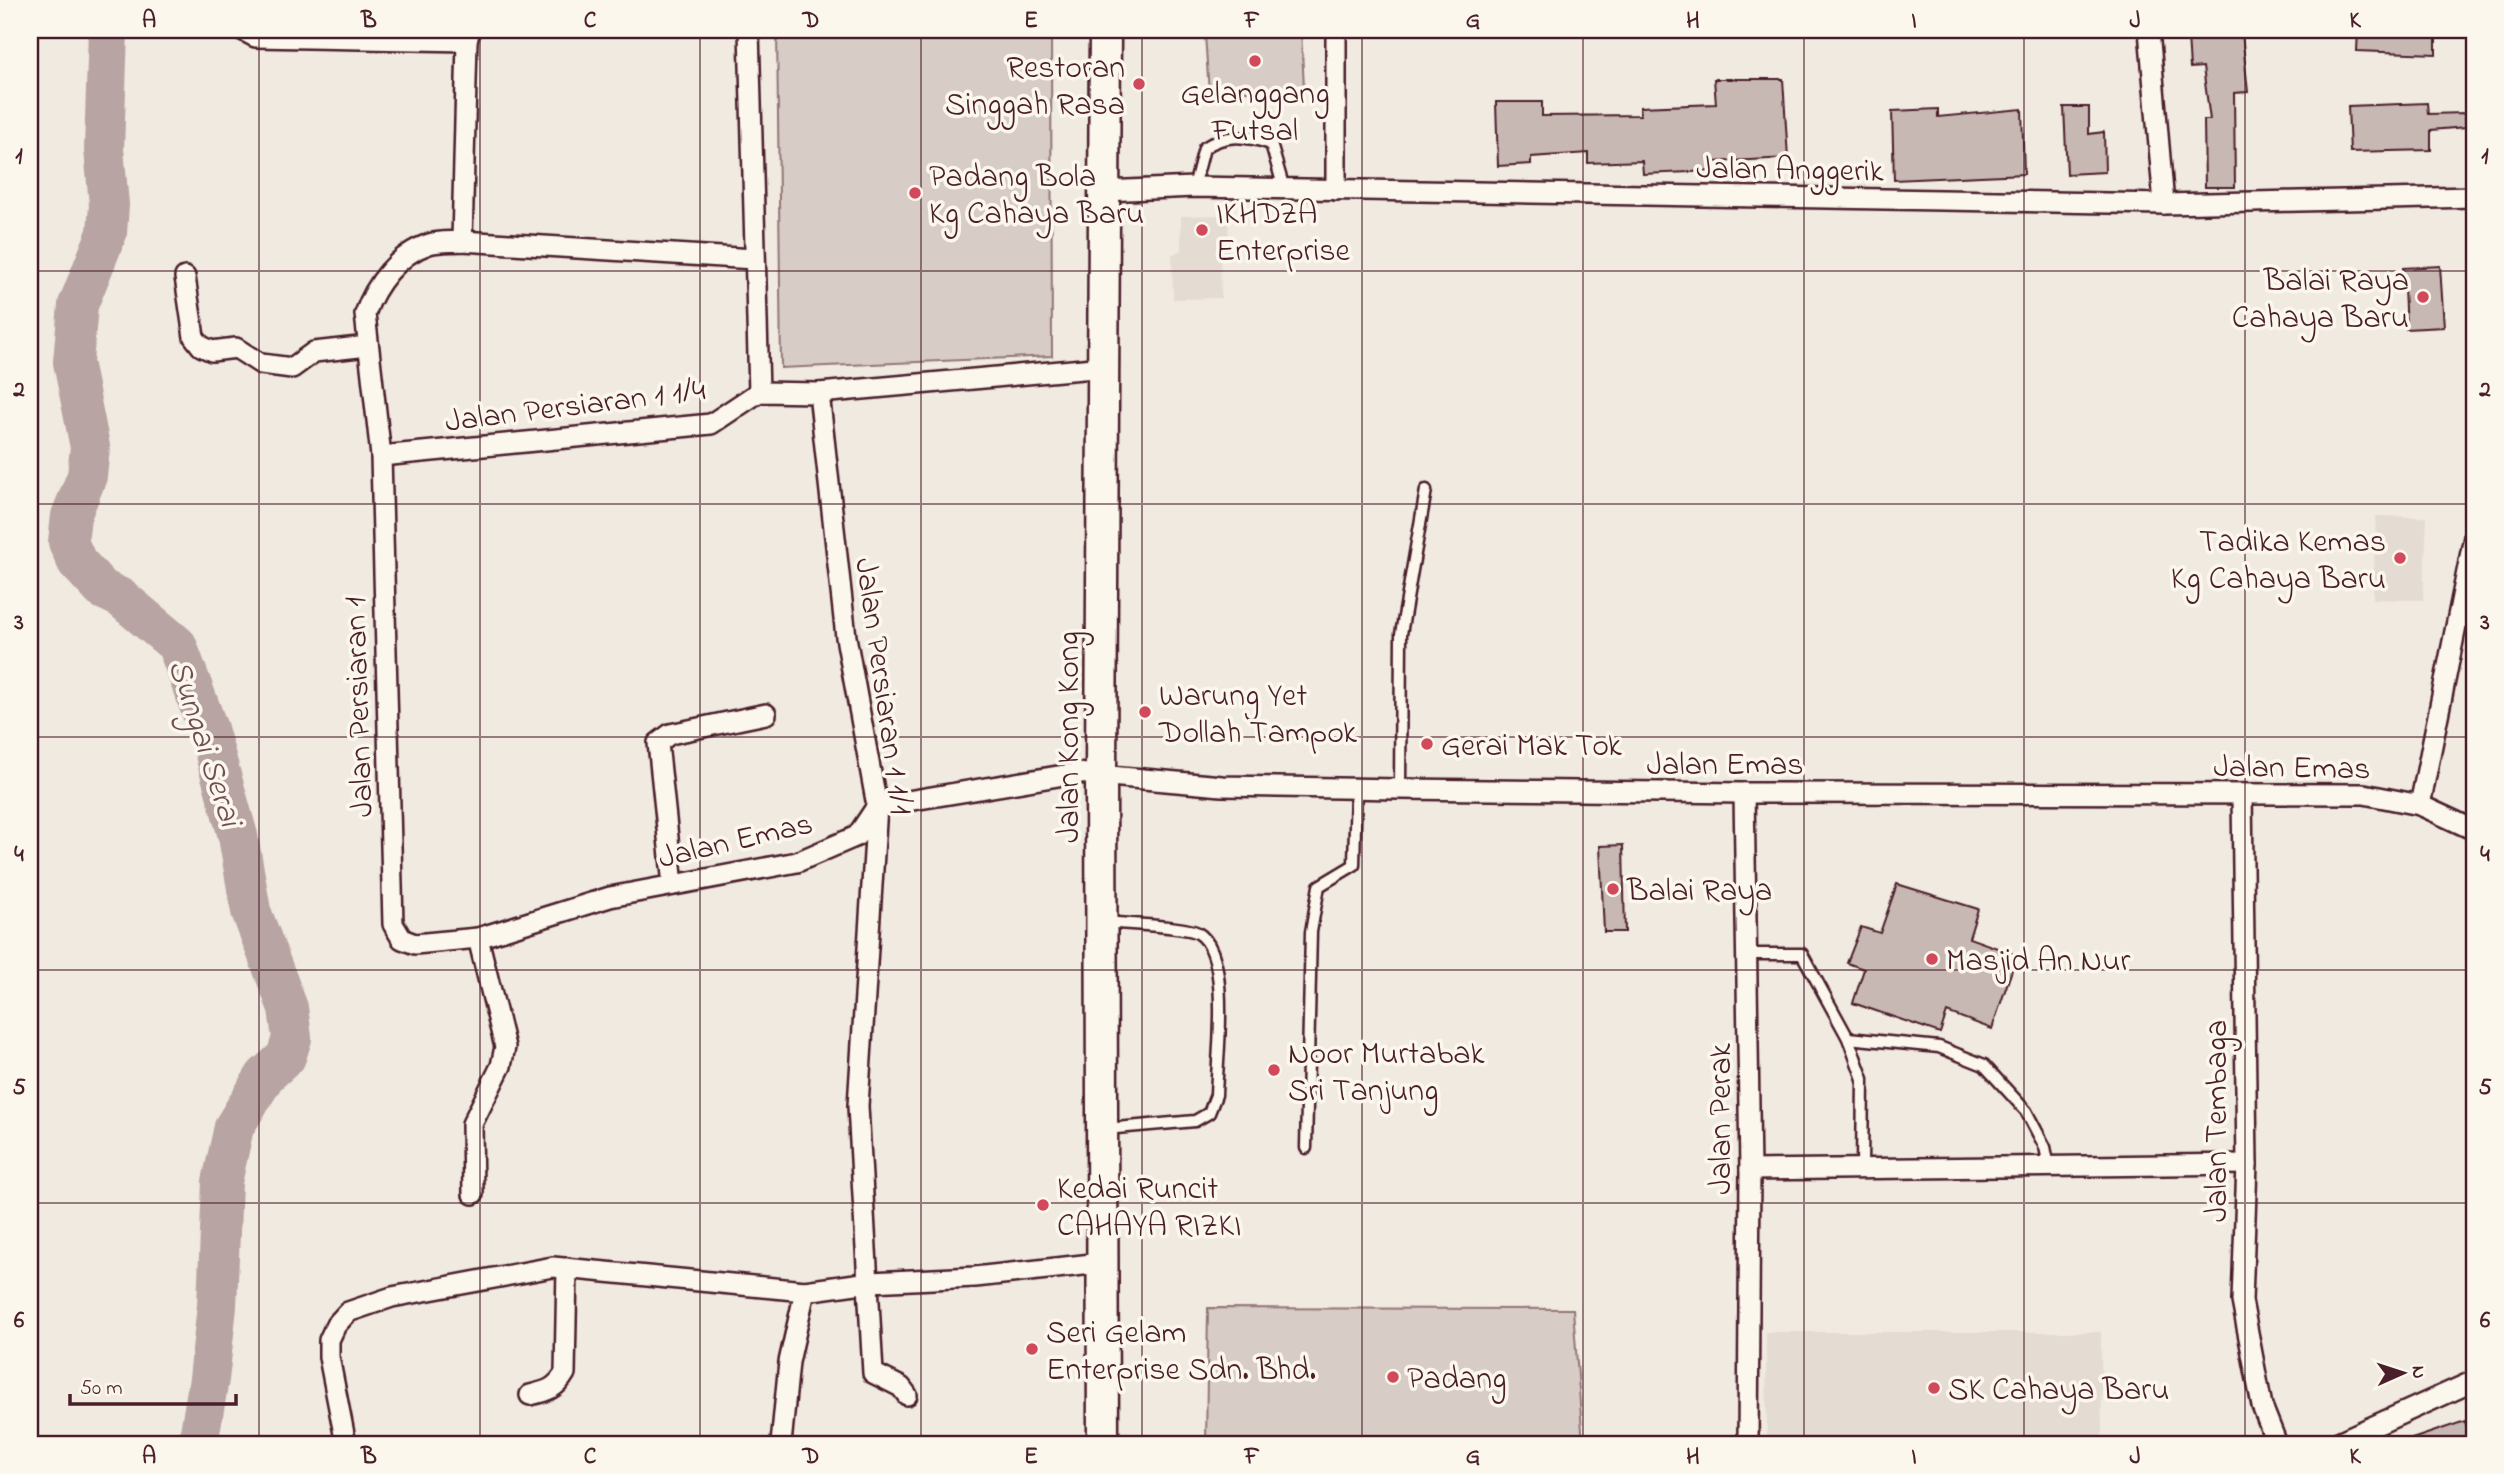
<svg xmlns="http://www.w3.org/2000/svg" width="2504" height="1474" font-family="'Indie Flower',sans-serif">
  <rect width="100%" height="100%" fill="#f0eae0"/>
  <filter id="ink" filterUnits="userSpaceOnUse"><feTurbulence type="fractalNoise" baseFrequency=".0143" numOctaves="2"/><feDisplacementMap in="SourceGraphic" scale="14" xChannelSelector="R" yChannelSelector="G"/><feConvolveMatrix kernelMatrix="1 2 1 2 8 2 1 2 1" color-interpolation-filters="sRGB"/></filter>
  <g filter="url(#ink)">
    <g fill="#e4dbd2">
      <path d="M1228 215 1229 253 1220 254 1221 298 1173 299 1172 255 1181 250V216Z"/>
      <path d="M2376 516 2427 517 2423 600 2373 599Z"/>
      <path d="M1766 1332H2101L2102 1444H1767Z"/>
    </g>
    <g fill="#d8ccc6" stroke="#917678" stroke-width="2">
      <path d="M777 30H1051L1052 356 781 368Z"/>
      <path d="M1301 31 1304 88 1209 93 1205 34Z"/>
      <path d="M1208 1308 1573 1309 1583 1444H1206Z"/>
    </g>
    <g fill="none" stroke-linecap="round" stroke-linejoin="round">
      <path stroke="#b8a4a2" stroke-width="40" d="M108 30 104 149 109 205 107 233 78 305 73 362 90 447 87 476 71 516 68 542 77 562 102 589 121 598 177 645 208 729 238 836 251 911 288 1008 292 1038 286 1057 265 1076 234 1127 222 1182 217 1306 209 1379 198 1444"/>
    </g>
    <g fill="#c8b8b3" stroke="#4a1f2b" stroke-width="2">
      <path d="M2358 30H2436V54L2357 51Z"/>
      <path d="M2242 33 2248 92 2234 93 2235 187H2205L2204 120H2210L2203 67 2190 68 2188 37Z"/>
      <path d="M1714 79H1783L1788 158 1713 162V171L1643 174 1642 161 1588 163V153L1531 157V164L1498 166 1496 102H1542V116L1640 115V107L1716 104Z"/>
      <path d="M2427 103 2428 114 2465 113 2466 127 2431 130V150L2350 152 2348 106Z"/>
      <path d="M2064 107H2089V134L2104 132 2105 172 2067 174Z"/>
      <path d="M1938 109V117L2022 109 2024 174 1894 180 1892 111Z"/>
      <path d="M2440 266 2444 327 2406 329 2403 268Z"/>
      <path d="M1623 845 1625 932H1604L1600 846Z"/>
      <path d="M1897 884 1978 909 1969 938 2017 955 1992 1029 1947 1012 1940 1033 1853 1003 1864 969 1847 963 1861 927 1880 933Z"/>
      <path d="M2465 1421 2472 1444H2406V1441Z"/>
    </g>
    <g fill="none" stroke-linecap="round" stroke-linejoin="round">
      <g stroke="#4a1f2b" stroke-width="15">
        <g id="lane">
          <path d="M1194 187 1204 148C1226 133 1246 136 1271 144L1284 189"/>
          <path d="M1400 789 1401 634 1426 490"/>
          <path d="M1748 954H1802L1848 1038 1863 1079 1862 1168"/>
          <path d="M1848 1038 1939 1047 1984 1065 2026 1111 2045 1147 2049 1166"/>
          <path d="M1105 1129 1195 1121 1209 1113 1216 1095C1217 1058 1232 953 1198 933 1187 926 1123 924 1106 922"/>
          <path d="M1306 1148 1311 932 1319 886 1354 865 1356 788"/>
        </g>
      </g>
      <g stroke="#4a1f2b" stroke-width="24">
        <g id="street">
          <path d="M242 30 255 37 467 41"/>
          <path d="M749 30 759 392"/>
          <path d="M1336 30V190"/>
          <path d="M2149 30 2164 204"/>
          <path d="M1105 191 1194 187 2164 204 2474 197"/>
          <path d="M462 241 467 41 470 30"/>
          <path d="M754 259 462 241C452 242 439 241 429 244 398 254 375 285 365 314L381 456 393 924 402 939 415 944 478 938 610 897 797 862 857 836 877 806 1076 773 1222 786 1400 789 1744 793 2364 794 2420 805 2474 830"/>
          <path d="M185 277 194 337 201 346 212 351 236 348 261 364 292 368 314 352 368 346"/>
          <path d="M819 393 846 637 877 806 858 1106 873 1373 901 1387 907 1395"/>
          <path d="M381 456 711 424 759 392 819 393 1105 367"/>
          <path d="M1744 793 1750 1170 1748 1444"/>
          <path d="M2242 794 2247 1164 2242 1301 2262 1406 2277 1444"/>
          <path d="M2420 805 2474 537"/>
          <path d="M673 885 658 743 670 734 766 714"/>
          <path d="M1750 1170 2247 1164"/>
          <path d="M473 1194 472 1124 501 1066 505 1047 478 938"/>
          <path d="M530 1395C547 1391 556 1389 565 1373L567 1268"/>
          <path d="M346 1444 329 1357V1340L336 1325 348 1312 392 1297 553 1267 805 1291 870 1282 975 1277 1101 1263"/>
          <path d="M781 1444 789 1362 805 1291"/>
          <path d="M2334 1444 2474 1381"/>
        </g>
      </g>
      <g stroke="#4a1f2b" stroke-width="35">
        <path id="primary" d="M1103 1444 1101 774 1105 30"/>
      </g>
      <use href="#lane" stroke="#fbf7ec" stroke-width="10"/>
      <use href="#street" stroke="#fbf7ec" stroke-width="19"/>
      <use href="#primary" stroke="#fbf7ec" stroke-width="30"/>
    </g>
  </g>
  <path fill="none" stroke="#4a1f2b" stroke-width="2" stroke-opacity="0.55" d="M259 30V1444M480 30V1444M700 30V1444M921 30V1444M1142 30V1444M1362 30V1444M1583 30V1444M1804 30V1444M2024 30V1444M2245 30V1444M30 271H2474M30 504H2474M30 737H2474M30 970H2474M30 1203H2474"/>
  <g fill="#d1495b" stroke="#fbf7ec" stroke-width="2.5">
    <circle cx="1255" cy="61" r="7"/>
    <circle cx="1139" cy="84" r="7"/>
    <circle cx="915" cy="193" r="7"/>
    <circle cx="1202" cy="230" r="7"/>
    <circle cx="2423" cy="297" r="7"/>
    <circle cx="2400" cy="558" r="7"/>
    <circle cx="1145" cy="712" r="7"/>
    <circle cx="1427" cy="744" r="7"/>
    <circle cx="1613" cy="889" r="7"/>
    <circle cx="1932" cy="959" r="7"/>
    <circle cx="1274" cy="1070" r="7"/>
    <circle cx="1043" cy="1205" r="7"/>
    <circle cx="1032" cy="1349" r="7"/>
    <circle cx="1393" cy="1377" r="7"/>
    <circle cx="1934" cy="1388" r="7"/>
  </g>
  <g text-anchor="middle" stroke-width="7" stroke-linejoin="round" paint-order="stroke">
    <g font-size="32" fill="#4a1f2b" stroke="#fbf7ec" text-anchor="start">
      <text x="1125" y="77" text-anchor="end">Restoran<tspan x="1125" dy="37">Singgah Rasa</tspan></text>
      <text x="1255" y="103" text-anchor="middle">Gelanggang<tspan x="1255" dy="37">Futsal</tspan></text>
      <text x="929" y="186">Padang Bola<tspan x="929" dy="37">Kg Cahaya Baru</tspan></text>
      <text x="1216" y="223">IKHDZA<tspan x="1216" dy="37">Enterprise</tspan></text>
      <text x="2409" y="290" text-anchor="end">Balai Raya<tspan x="2409" dy="37">Cahaya Baru</tspan></text>
      <text x="2386" y="551" text-anchor="end">Tadika Kemas<tspan x="2386" dy="37">Kg Cahaya Baru</tspan></text>
      <text x="1159" y="705">Warung Yet<tspan x="1159" dy="37">Dollah Tampok</tspan></text>
      <text x="1441" y="755">Gerai Mak Tok</text>
      <text x="1627" y="900">Balai Raya</text>
      <text x="1946" y="970">Masjid An Nur</text>
      <text x="1288" y="1063">Noor Murtabak<tspan x="1288" dy="37">Sri Tanjung</tspan></text>
      <text x="1057" y="1198">Kedai Runcit<tspan x="1057" dy="37">CAHAYA RIZKI</tspan></text>
      <text x="1046" y="1342">Seri Gelam<tspan x="1046" dy="37">Enterprise Sdn. Bhd.</tspan></text>
      <text x="1407" y="1388">Padang</text>
      <text x="1948" y="1399">SK Cahaya Baru</text>
    </g>
    <g font-size="32" fill="#4a1f2b" stroke="#fbf7ec">
      <text transform="translate(1790 168) rotate(1)" y="11">Jalan Anggerik</text>
      <text transform="translate(575 404) rotate(-7)" y="11">Jalan Persiaran 1 1/4</text>
      <text transform="translate(885 686) rotate(82)" y="11">Jalan Persiaran 1 1/1</text>
      <text transform="translate(357 707) rotate(-92)" y="11">Jalan Persiaran 1</text>
      <text transform="translate(1067 737) rotate(-90)" y="11">Jalan Kong Kong</text>
      <text x="1725" y="774">Jalan Emas</text>
      <text transform="translate(2292 766) rotate(1)" y="11">Jalan Emas</text>
      <text transform="translate(735 839) rotate(-13)" y="11">Jalan Emas</text>
      <text transform="translate(1719 1119) rotate(-90)" y="11">Jalan Perak</text>
      <text transform="translate(2215 1121) rotate(-90)" y="11">Jalan Tembaga</text>
    </g>
    <g font-size="33" font-style="italic" fill="#704e55" stroke="#fbf7ec">
      <text transform="translate(207 742) rotate(72)" y="12">Sungai Serai</text>
    </g>
  </g>
  <rect width="2504" height="1474" fill="none" stroke="#fbf7ec" stroke-width="77"/>
  <g transform="translate(2403 1373) rotate(87)" stroke="#fbf7ec" stroke-width="5" paint-order="stroke">
  <path d="M0-5L12 26L0 18L-12 26Z" fill="#4a1f2b"/>
  <text y="-10" font-size="19" font-weight="bold" text-anchor="middle" fill="#4a1f2b">N</text>
  </g>
  <path d="M70 1394v10h166v-10" fill="none" stroke="#4a1f2b" stroke-width="3.5"/>
  <text x="80" y="1394" font-size="21" fill="#4a1f2b" stroke="#fbf7ec" stroke-width="5" paint-order="stroke">50 m</text>
  <rect x="38" y="38" width="2428" height="1398" fill="none" stroke="#4a1f2b" stroke-width="2.5"/>
  <g font-size="23" text-anchor="middle" font-weight="bold" fill="#4a1f2b">
    <text x="149" y="27">A</text>
    <text x="369" y="27">B</text>
    <text x="590" y="27">C</text>
    <text x="811" y="27">D</text>
    <text x="1031" y="27">E</text>
    <text x="1252" y="27">F</text>
    <text x="1473" y="27">G</text>
    <text x="1693" y="27">H</text>
    <text x="1914" y="27">I</text>
    <text x="2135" y="27">J</text>
    <text x="2355" y="27">K</text>
    <text x="19" y="163">1</text>
    <text x="2485" y="163">1</text>
    <text x="19" y="396">2</text>
    <text x="2485" y="396">2</text>
    <text x="19" y="629">3</text>
    <text x="2485" y="629">3</text>
    <text x="19" y="861">4</text>
    <text x="2485" y="861">4</text>
    <text x="19" y="1094">5</text>
    <text x="2485" y="1094">5</text>
    <text x="19" y="1327">6</text>
    <text x="2485" y="1327">6</text>
    <text x="149" y="1463">A</text>
    <text x="369" y="1463">B</text>
    <text x="590" y="1463">C</text>
    <text x="811" y="1463">D</text>
    <text x="1031" y="1463">E</text>
    <text x="1252" y="1463">F</text>
    <text x="1473" y="1463">G</text>
    <text x="1693" y="1463">H</text>
    <text x="1914" y="1463">I</text>
    <text x="2135" y="1463">J</text>
    <text x="2355" y="1463">K</text>
  </g>
</svg>
